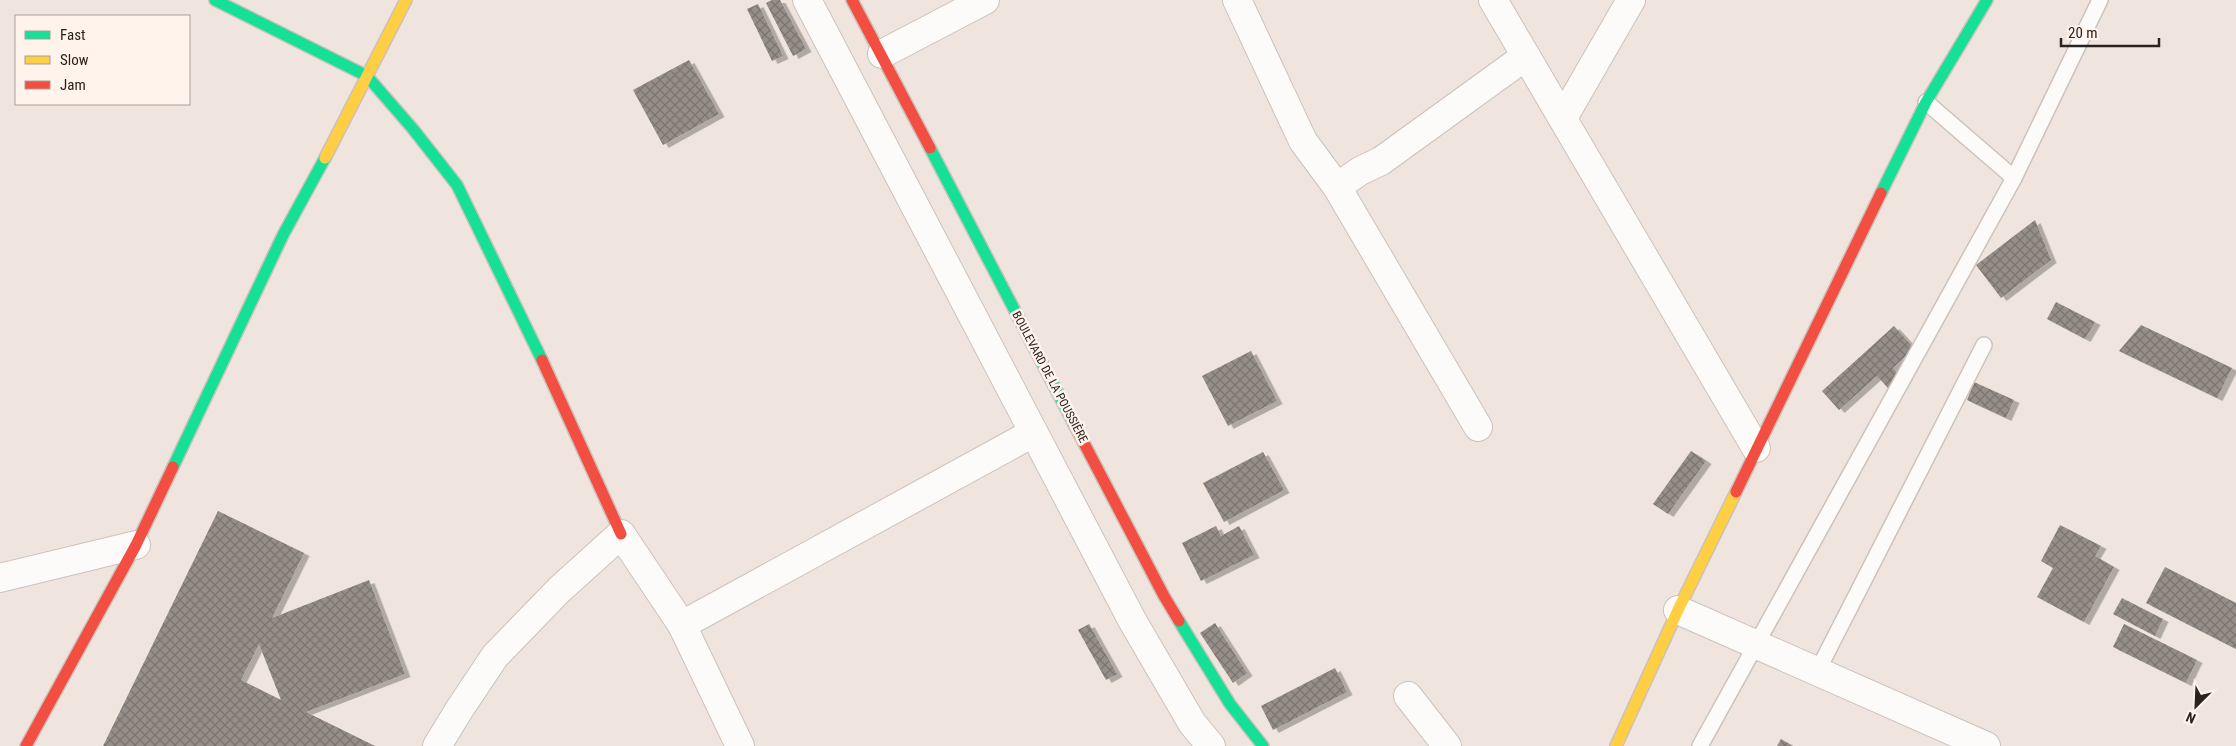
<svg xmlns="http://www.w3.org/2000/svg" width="2236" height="746" font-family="'Roboto Condensed',sans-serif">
  <defs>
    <pattern id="building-cross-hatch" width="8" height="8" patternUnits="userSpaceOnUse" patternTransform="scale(1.25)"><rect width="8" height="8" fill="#968f89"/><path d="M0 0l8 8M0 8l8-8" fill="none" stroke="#7a746f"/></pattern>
    <filter id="shadow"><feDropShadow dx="5.5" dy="3" stdDeviation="0" flood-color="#0004"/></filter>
  </defs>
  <rect width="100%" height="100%" fill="#f0e5de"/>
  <g fill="url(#building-cross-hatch)" fill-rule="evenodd" filter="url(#shadow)">
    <path d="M772 0H780L806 49 793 56 766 3Z"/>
    <path d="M758 4 783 56 772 61 747 9Z"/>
    <path d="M689 60 719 114 663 145 633 90Z"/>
    <path d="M2035 220 2051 260 2001 298 1976 265Z"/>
    <path d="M2056 302 2095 322 2085 339 2047 319Z"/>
    <path d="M2141 325 2232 368 2217 398 2119 351Z"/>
    <path d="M1894 326 1914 348 1893 368 1901 377 1888 388 1877 376 1839 410 1822 391Z"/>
    <path d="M1251 351 1277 401 1228 426 1202 376Z"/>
    <path d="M1974 382 2014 400 2006 418 1967 400Z"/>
    <path d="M1691 451 1706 461 1668 514 1653 504Z"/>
    <path d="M1263 452 1284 490 1224 522 1203 483Z"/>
    <path d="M218 511 304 553 272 618 369 580 405 674 306 712 375 746H103ZM259 644 281 700 241 680Z"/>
    <path d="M2060 525 2101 546 2095 556 2114 567 2084 622 2037 597 2053 568 2041 561Z"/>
    <path d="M1216 526 1221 536 1239 526 1254 555 1201 581 1182 543Z"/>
    <path d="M2165 567 2236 603V649L2146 603Z"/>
    <path d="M2122 598 2163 619 2155 636 2113 614Z"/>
    <path d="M1215 623 1247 673 1233 683 1200 633Z"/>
    <path d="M1089 624 1117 674 1106 680 1078 630Z"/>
    <path d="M2124 624 2197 660 2186 683 2113 647Z"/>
    <path d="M1335 668 1347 692 1273 730 1261 706Z"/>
    <path d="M1781 739 1793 746H1777Z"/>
  </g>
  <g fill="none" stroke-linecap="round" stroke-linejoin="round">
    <g stroke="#cbc2bc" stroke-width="18">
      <g id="lane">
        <path d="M1926 102 2014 178 2100 0"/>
        <path d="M1817 672 1984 345"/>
        <path d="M1700 746 2014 178"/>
      </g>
    </g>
    <g stroke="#cbc2bc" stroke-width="30">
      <g id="street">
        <path d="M807 0 1132 620 1192 723 1211 746"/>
        <path d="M1237 0 1303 141 1337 187 1360 171 1381 161 1526 56"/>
        <path d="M1493 0 1756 448"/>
        <path d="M882 54 985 0"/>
        <path d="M1563 118 1631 0"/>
        <path d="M1337 187 1478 427"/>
        <path d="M0 578 136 545"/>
        <path d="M1678 610 1986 746"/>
        <path d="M1408 696 1447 746"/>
        <path d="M437 746 459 710 495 656 559 590 621 534 682 625"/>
        <path d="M740 746 682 625 1033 433"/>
      </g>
    </g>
    <g stroke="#cbc2bc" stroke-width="14">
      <g id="fast">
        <path d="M215 0 367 76 413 129 457 185 542 360"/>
        <path d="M930 148 1074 424"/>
        <path d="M1881 193 1926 102 1987 0"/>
        <path d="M173 467 283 235 325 158"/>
        <path d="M1179 621 1230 704 1263 746"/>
      </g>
    </g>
    <g stroke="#cbc2bc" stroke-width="14">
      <g id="slow">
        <path d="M325 158 406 0"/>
        <path d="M1616 746 1678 610 1736 492"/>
      </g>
    </g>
    <g stroke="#cbc2bc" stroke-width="14">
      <g id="jam">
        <path d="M852 0 930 148"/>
        <path d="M542 360 621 534"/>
        <path d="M1074 424 1164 596 1179 621"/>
        <path d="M1736 492 1881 193"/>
        <path d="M26 746 136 545 173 467"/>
      </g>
    </g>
    <use href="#lane" stroke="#fdfbfa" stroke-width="15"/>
    <use href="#street" stroke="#fdfbfa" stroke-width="28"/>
    <use href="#fast" stroke="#16e098" stroke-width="11"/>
    <use href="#slow" stroke="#ffcf43" stroke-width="11"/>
    <use href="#jam" stroke="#f24e42" stroke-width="11"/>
  </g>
  <g text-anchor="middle" stroke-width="5" stroke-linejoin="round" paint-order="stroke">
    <g font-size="12" fill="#29221d" stroke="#fff3eb">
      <text transform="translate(1050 377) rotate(62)" y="4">BOULEVARD DE LA POUSSIÈRE</text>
    </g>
  </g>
  <rect x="15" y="15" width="175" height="90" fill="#fff3eb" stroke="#a99f99"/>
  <rect x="25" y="31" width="25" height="8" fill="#16e098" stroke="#a99f99"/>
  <text x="60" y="40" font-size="15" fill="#29221d">Fast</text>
  <rect x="25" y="56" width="25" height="8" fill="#ffcf43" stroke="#a99f99"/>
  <text x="60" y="65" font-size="15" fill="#29221d">Slow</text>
  <rect x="25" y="81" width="25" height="8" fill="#f24e42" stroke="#a99f99"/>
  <text x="60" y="90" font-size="15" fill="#29221d">Jam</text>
  <g transform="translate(2196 706) rotate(204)" stroke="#fff3eb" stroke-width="4" paint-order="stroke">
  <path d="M0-4L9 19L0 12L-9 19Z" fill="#29221d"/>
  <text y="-8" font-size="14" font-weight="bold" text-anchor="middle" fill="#29221d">N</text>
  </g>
  <path d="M2061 38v8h98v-8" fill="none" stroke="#29221d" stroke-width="2.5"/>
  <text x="2068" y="38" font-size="15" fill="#29221d" stroke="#fff3eb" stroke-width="4" paint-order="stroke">20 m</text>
</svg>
